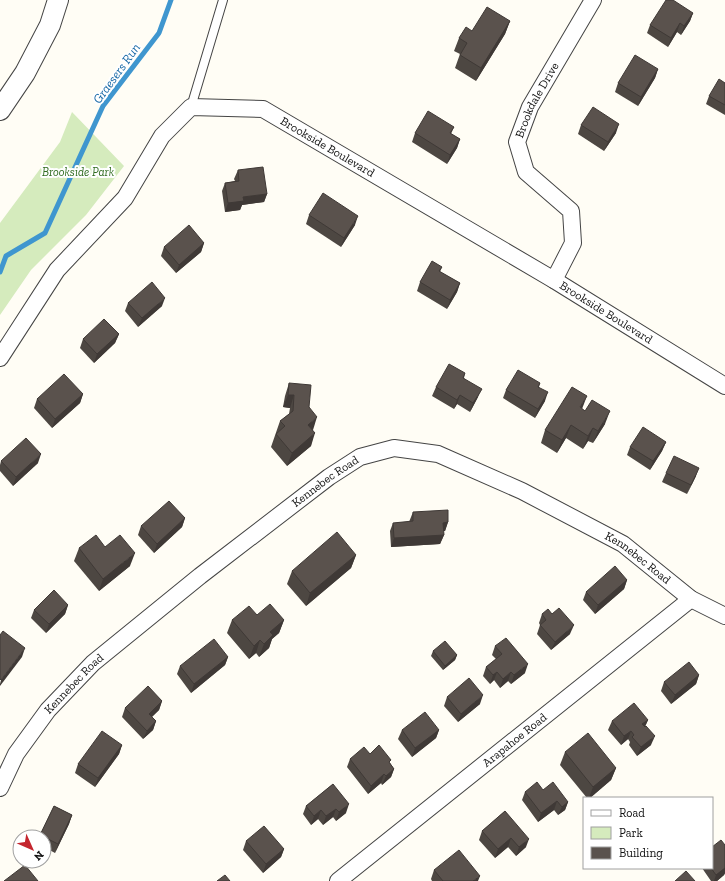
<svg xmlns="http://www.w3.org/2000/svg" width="725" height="881" font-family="'Zilla Slab',serif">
  <rect width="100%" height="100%" fill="#fffdf5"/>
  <path fill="#d5ebbd" d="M72 112 124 166 86 215 31 270 0 315V223L60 142Z"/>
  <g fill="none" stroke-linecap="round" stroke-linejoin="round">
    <path stroke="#3f96cf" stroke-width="5" d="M0 272 6 256 45 233 103 106 159 33 171 0"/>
    <g stroke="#444" stroke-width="10">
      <path id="service" d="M191 107 223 0"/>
    </g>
    <g stroke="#444" stroke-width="18">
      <g id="minor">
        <path id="s1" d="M554 280 573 243 571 211 526 172 517 142 530 107 593 0"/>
        <path id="s2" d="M0 358 57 270 125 198 162 136 191 107 263 109 554 280 725 386"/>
        <path id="s3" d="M0 788 16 754 48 710 93 663 200 576 329 477 360 457 394 448 438 454 522 491 623 544 691 599 725 616"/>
        <path id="s4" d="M338 881 691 599"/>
      </g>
    </g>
    <g stroke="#444" stroke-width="22">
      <path id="tertiary" d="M0 110 25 73 50 25 58 0"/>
    </g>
    <use href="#service" stroke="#fff" stroke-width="8"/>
    <use href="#minor" stroke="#fff" stroke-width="16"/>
    <use href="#tertiary" stroke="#fff" stroke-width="20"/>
  </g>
  <g fill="#4d4742">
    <path d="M693 13 690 21 681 35 677 32 668 47 647 33 650 25Z"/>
    <path d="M510 21 505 34 476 81 455 68 460 54 454 51 459 38 472 31Z"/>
    <path d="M658 69 655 78 638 106 615 92 618 83Z"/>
    <path d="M725 83V115L706 104 709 96Z"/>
    <path d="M581 125 616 133 604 151 578 134Z"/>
    <path d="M454 127 451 134 460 139 457 148 447 164 412 142 415 133Z"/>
    <path d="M238 170 267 194 264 202 242 205 240 210 225 212 222 191 225 183 235 181 234 179Z"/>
    <path d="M309 215 355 225 341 247 306 224Z"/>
    <path d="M204 243 201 252 176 273 161 256 164 247Z"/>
    <path d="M442 267 440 272 460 283 457 292 447 309 417 291 420 282Z"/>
    <path d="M128 303 162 306 138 327 125 311Z"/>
    <path d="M119 334 115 343 94 363 80 348 83 339Z"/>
    <path d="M465 373 464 378 478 397 470 412 457 404 454 409 432 396 436 387Z"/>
    <path d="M289 383 309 407 313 430 311 446 287 466 271 447 280 421 289 414 290 408 283 407 285 396Z"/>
    <path d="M540 383 539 387 545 401 535 418 503 398 506 390Z"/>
    <path d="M83 394 80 403 52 428 34 408 37 399Z"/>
    <path d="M582 409 605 424 593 443 588 441 583 449 566 438 557 453 541 443 545 430Z"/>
    <path d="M666 442 662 451 650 470 627 455 630 447Z"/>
    <path d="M1 461 38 463 13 486 0 471V465Z"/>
    <path d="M666 473 696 476 687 494 662 482Z"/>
    <path d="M413 512 448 522 445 531H443L444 535 440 544 391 547 390 531 393 523 409 522Z"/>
    <path d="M185 518 182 527 154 553 138 535 141 526Z"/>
    <path d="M79 548 130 566 99 591 74 561Z"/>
    <path d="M356 555 351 568 306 606 287 584 292 571Z"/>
    <path d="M627 580 624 589 595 614 583 600 586 592Z"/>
    <path d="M68 605 65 614 46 633 31 618 34 610Z"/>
    <path d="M542 614 570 634 551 650 537 634 540 625 539 623Z"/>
    <path d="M257 615 284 620 279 633 272 639 269 648 259 657 256 653 249 659 227 633 232 620Z"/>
    <path d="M495 646 525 673 511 684 508 681 500 688 494 680 490 684 483 676 486 667 496 659 492 655Z"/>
    <path d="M433 651 457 655 455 660 443 670 431 656Z"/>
    <path d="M228 657 225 665 191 693 177 674 180 666Z"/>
    <path d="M699 675 696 684 671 704 661 691 664 682Z"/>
    <path d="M447 697 480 704 458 722 444 706Z"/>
    <path d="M162 701 159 710 152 717 156 721 153 730 143 739 122 717 125 708Z"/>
    <path d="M648 720 645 727 651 745 637 756 629 745 630 742 628 739 621 745 608 730 612 721Z"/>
    <path d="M402 730H439L436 738 412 757 398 739Z"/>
    <path d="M122 745 119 754 95 787 75 773 78 764Z"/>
    <path d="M565 752 616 768 611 780 590 798H587L560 765Z"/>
    <path d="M370 754 390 763 394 769 391 777 382 785 381 783 368 794 347 767 350 759Z"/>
    <path d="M333 784 346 813 336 821 333 817 323 825 318 819 311 825 303 814 306 806Z"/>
    <path d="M543 790 568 802 565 810 558 815 554 810 538 822 522 800 525 792Z"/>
    <path d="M54 806 72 815 69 824 55 853 44 847V837H39Z"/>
    <path d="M505 811 526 847 516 856 508 847 495 858 479 840 482 831Z"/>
    <path d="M246 841 284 849 281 857 263 873 243 850Z"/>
    <path d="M725 845V873L724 875 717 881H711L702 868H712Z"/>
    <path d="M434 870 478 881H432L431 879Z"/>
  </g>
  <g fill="#3f3936">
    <path d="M693 13 690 21 681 35 684 26Z"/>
    <path d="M510 21 505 34 476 81 481 68Z"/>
    <path d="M680 23 677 32 668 47 671 38Z"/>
    <path d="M658 69 655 78 638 106 641 97Z"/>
    <path d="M619 124 616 133 604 151 608 142Z"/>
    <path d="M460 139 457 148 447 164 450 155Z"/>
    <path d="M267 194 264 202 242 205 240 210 225 212 228 203 243 197Z"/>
    <path d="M358 216 355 225 341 247 344 238Z"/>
    <path d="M204 243 201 252 176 273 179 265Z"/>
    <path d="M460 283 457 292 447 309 450 300Z"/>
    <path d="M165 298 162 306 138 327 142 318Z"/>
    <path d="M119 334 115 343 94 363 97 354Z"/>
    <path d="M482 389 478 397 470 412 473 403Z"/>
    <path d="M548 392 545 401 535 418 538 409Z"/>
    <path d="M83 394 80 403 52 428 55 419Z"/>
    <path d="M288 395H294L290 408 283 407Z"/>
    <path d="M460 395 457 404 454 409 457 400Z"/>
    <path d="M587 396 582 409 580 407Z"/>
    <path d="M610 411 605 424 593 443 598 431Z"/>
    <path d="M317 417 313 430 308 425Z"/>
    <path d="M571 425 566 438 557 453 562 440Z"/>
    <path d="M593 428 588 441 583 449 588 436Z"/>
    <path d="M315 433 311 446 287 466 292 453Z"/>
    <path d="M666 442 662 451 650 470 653 461Z"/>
    <path d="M41 454 38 463 13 486 16 477Z"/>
    <path d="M699 468 696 476 687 494 691 485Z"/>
    <path d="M185 518 182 527 154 553 157 544Z"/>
    <path d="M448 522 445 531H440L443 523Z"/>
    <path d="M444 535 440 544 391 547 394 538Z"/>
    <path d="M135 553 130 566 99 591 103 579Z"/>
    <path d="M356 555 351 568 306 606 310 593Z"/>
    <path d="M627 580 624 589 595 614 598 605Z"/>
    <path d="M68 605 65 614 46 633 49 624Z"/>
    <path d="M284 620 279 633 272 639 269 648 259 657 264 644 270 632Z"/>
    <path d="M574 625 570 634 551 650 555 642Z"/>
    <path d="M260 640 256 653 249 659 254 646Z"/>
    <path d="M25 648 22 657 0 686V684L1 680Z"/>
    <path d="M457 655 455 660 443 670 445 666Z"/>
    <path d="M228 657 225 665 191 693 194 684Z"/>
    <path d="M528 664 525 673 511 684 514 675Z"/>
    <path d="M497 672 494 680 490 684 493 675Z"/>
    <path d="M511 672 508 681 500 688 503 679Z"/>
    <path d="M699 675 696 684 671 704 675 695Z"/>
    <path d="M483 695 480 704 458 722 461 714Z"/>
    <path d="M162 701 159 710 146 722 149 714Z"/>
    <path d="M648 720 644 728 642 724Z"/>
    <path d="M156 721 153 730 143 739 147 731Z"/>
    <path d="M439 730 436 738 412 757 415 748Z"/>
    <path d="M631 731 628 739 621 745 624 736Z"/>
    <path d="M655 736 651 745 637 756 641 747Z"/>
    <path d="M122 745 119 754 95 787 98 778Z"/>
    <path d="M616 768 611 780 590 798H589L593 787Z"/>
    <path d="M394 769 391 777 382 785 386 776Z"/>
    <path d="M384 774 381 783 368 794 371 786Z"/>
    <path d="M557 801 554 810 538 822 541 813Z"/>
    <path d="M568 802 565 810 558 815 562 807Z"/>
    <path d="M349 804 346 813 336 821 339 812Z"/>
    <path d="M336 809 333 817 323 825 326 816Z"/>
    <path d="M321 810 318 819 311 825 314 816Z"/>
    <path d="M72 815 69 824 55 853 58 844Z"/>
    <path d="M511 838 508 847 495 858 498 849Z"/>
    <path d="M529 839 526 847 516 856 519 847Z"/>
    <path d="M284 849 281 857 263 873 266 864Z"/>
    <path d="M725 866V873L724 875 717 881H714L716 875Z"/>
    <path d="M480 876 478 881H473Z"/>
  </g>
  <g fill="#5a524d" stroke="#3f3936">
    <path d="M666 0H673L693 13 684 26 680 23 671 38 650 25Z"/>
    <path d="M487 7 510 21 481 68 460 55 467 43 459 38 466 27 472 31Z"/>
    <path d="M635 55 658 69 641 97 618 83Z"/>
    <path d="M719 79 725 83V105L709 96Z"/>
    <path d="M593 107 619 124 608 142 581 125Z"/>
    <path d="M428 111 454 127 450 133 460 139 450 155 415 133Z"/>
    <path d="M263 167 267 194 243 197 244 201 228 203 225 183 239 181 238 170Z"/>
    <path d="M323 193 358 216 344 238 309 215Z"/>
    <path d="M189 225 204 243 179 265 164 247Z"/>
    <path d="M432 261 442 267 439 271 460 283 450 300 420 282Z"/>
    <path d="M152 282 165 298 142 318 128 303Z"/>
    <path d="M104 319 119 334 97 354 83 339Z"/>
    <path d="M449 364 465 373 463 378 482 389 473 403 460 395 457 400 436 387Z"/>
    <path d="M518 370 540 383 538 387 548 392 538 409 506 390Z"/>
    <path d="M64 374 83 394 55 419 37 399Z"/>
    <path d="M289 383 311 385 309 407 317 417 308 425 315 433 292 453 276 434 285 426 280 421 293 411 294 395H288Z"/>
    <path d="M572 387 587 396 580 407 585 411 592 400 610 411 598 431 593 428 588 436 571 425 562 440 545 430Z"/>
    <path d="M643 427 666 442 653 461 630 447Z"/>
    <path d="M26 438 41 454 16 477 1 461Z"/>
    <path d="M674 456 699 468 691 485 666 473Z"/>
    <path d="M169 501 185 518 157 544 141 526Z"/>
    <path d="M448 510V522L443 523 444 535 394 538 393 523 413 521V512Z"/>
    <path d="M337 532 356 555 310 593 292 571Z"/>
    <path d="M96 535 105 547 120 535 135 553 103 579 79 548Z"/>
    <path d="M615 566 627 580 598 605 586 592Z"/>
    <path d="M54 590 68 605 49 624 34 610Z"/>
    <path d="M270 604 284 620 270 632 273 635 264 644 260 640 254 646 232 620 249 606 257 615Z"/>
    <path d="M559 608 574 625 555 642 540 625 546 620 542 614 548 609 552 614Z"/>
    <path d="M3 631 25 648 1 680 0 679V635Z"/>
    <path d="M506 638 528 664 514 675 511 672 503 679 497 672 493 675 486 667 502 654 495 646Z"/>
    <path d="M214 639 228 657 194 684 180 666Z"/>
    <path d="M445 641 457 655 445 666 433 651Z"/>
    <path d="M689 662 699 675 675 695 664 682Z"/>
    <path d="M469 678 483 695 461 714 447 697Z"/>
    <path d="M148 686 162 701 149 714 156 721 147 731 125 708Z"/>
    <path d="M634 703 648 720 642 724 645 727 646 726 655 736 641 747 632 737 634 735 631 731 624 736 612 721Z"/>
    <path d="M425 712 439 730 415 748 402 730Z"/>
    <path d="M102 731 122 745 98 778 78 764Z"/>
    <path d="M588 733 616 768 593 787 565 752Z"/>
    <path d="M379 745 391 760 389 762 394 769 386 776 384 774 371 786 350 759 364 747 370 754Z"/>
    <path d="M537 782 543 790 553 782 568 802 562 807 557 801 541 813 525 792Z"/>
    <path d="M333 784 349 804 339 812 336 809 326 816 321 810 314 816 306 806Z"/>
    <path d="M54 806 72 815 58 844 40 835Z"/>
    <path d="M505 811 529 839 519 847 511 838 498 849 482 831Z"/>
    <path d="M264 826 284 849 266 864 246 841Z"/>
    <path d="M721 840 725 845V868L716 875 711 868H712V847Z"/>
    <path d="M459 850 480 876 473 881H443L434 870Z"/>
    <path d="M25 865 38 881H4Z"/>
    <path d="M686 871 695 881H675Z"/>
    <path d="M225 875 230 881H217Z"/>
  </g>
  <g text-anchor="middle" stroke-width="4" stroke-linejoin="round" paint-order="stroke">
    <g font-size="12" fill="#111" stroke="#fff">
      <text dy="4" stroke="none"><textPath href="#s1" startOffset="211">Brookdale Drive</textPath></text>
      <text dy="4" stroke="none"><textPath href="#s2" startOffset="464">Brookside Boulevard</textPath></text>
      <text dy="4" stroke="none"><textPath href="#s2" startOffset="788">Brookside Boulevard</textPath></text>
      <text dy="4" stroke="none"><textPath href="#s3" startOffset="452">Kennebec Road</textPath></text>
      <text dy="4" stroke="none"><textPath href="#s3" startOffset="800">Kennebec Road</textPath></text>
      <text dy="4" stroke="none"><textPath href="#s3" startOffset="129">Kennebec Road</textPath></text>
      <text dy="4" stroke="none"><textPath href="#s4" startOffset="226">Arapahoe Road</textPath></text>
    </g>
    <g font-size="12" font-style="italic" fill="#2f6b1f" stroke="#fff">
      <text x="78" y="176">Brookside Park</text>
    </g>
    <g font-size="13" font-style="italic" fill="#1768a6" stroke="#fff">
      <text transform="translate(116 73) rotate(-54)" y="5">Graesers Run</text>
    </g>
  </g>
  <rect x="583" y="797" width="130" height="72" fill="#ffffff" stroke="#a0a0a0"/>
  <rect x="591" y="810" width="20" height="6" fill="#ffffff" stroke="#a0a0a0"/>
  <text x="619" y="817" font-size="12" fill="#111111">Road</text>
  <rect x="591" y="827" width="20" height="12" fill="#d5ebbd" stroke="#a0a0a0"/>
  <text x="619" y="837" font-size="12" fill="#111111">Park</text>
  <rect x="591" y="847" width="20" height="12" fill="#5a524d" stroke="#a0a0a0"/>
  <text x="619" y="857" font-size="12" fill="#111111">Building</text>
  <g transform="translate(32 849) rotate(135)"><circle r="19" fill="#ffffff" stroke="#a0a0a0"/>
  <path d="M0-3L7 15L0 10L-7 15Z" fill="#c4262e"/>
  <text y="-6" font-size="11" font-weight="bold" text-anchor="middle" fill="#111111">N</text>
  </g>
</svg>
